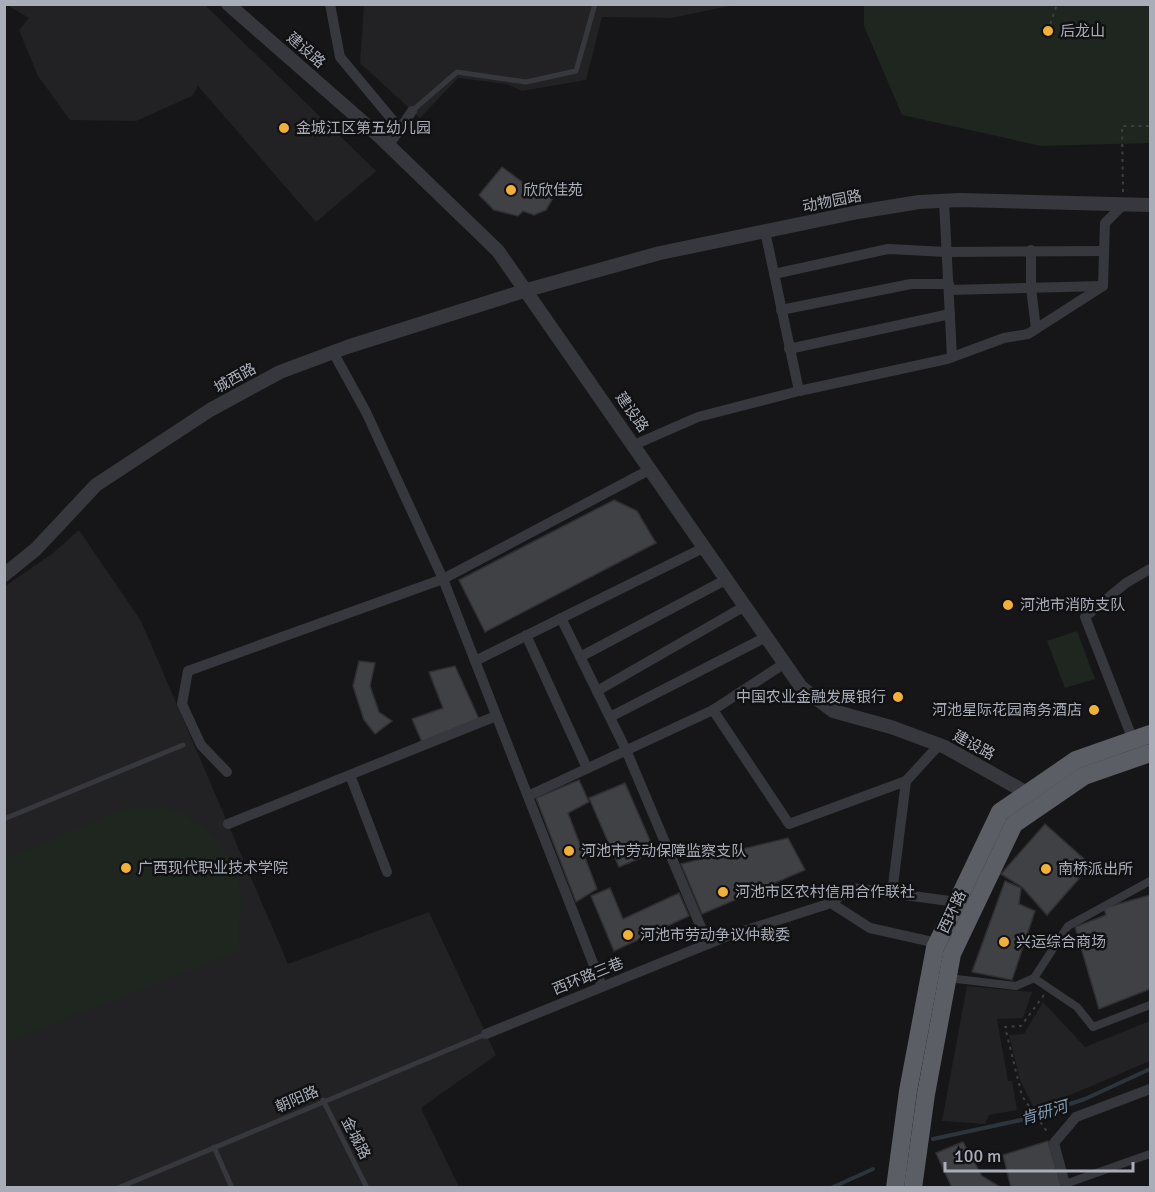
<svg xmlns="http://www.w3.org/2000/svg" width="1155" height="1192" font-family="Signika,'Noto Sans SC',sans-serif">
  <rect width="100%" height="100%" fill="#161618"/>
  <g fill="#222225">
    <path d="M7 5H205L376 171 316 222 198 86 192 96 136 121 70 120 38 76 19 30 29 18Z"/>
    <path d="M364 5H734L671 18 602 17 586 80 522 91 507 84 458 78 420 118 360 63Z"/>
    <path d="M79 530 141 621 288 964 429 912 496 1055 421 1108 459 1187H5L4 587 53 553Z"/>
    <path d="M967 986 1032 992 1023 1018 997 1019 1008 1081H1012L1017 1110 989 1115 985 1124 942 1121Z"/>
    <path d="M1043 1002 1085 1047 1150 1021V1061L1035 1110 1020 1080 1009 1035 1024 1034Z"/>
  </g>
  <g fill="#1e261f">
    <path d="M864 5H1150V143L1041 146 902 115 864 26Z"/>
    <path d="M1077 631 1095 679 1065 688 1047 641Z"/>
    <path d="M161 806C171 810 183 813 191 819 215 835 239 865 241 895 242 916 234 928 242 950L5 1043V859L129 807Z"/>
  </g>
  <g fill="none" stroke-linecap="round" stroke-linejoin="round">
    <g stroke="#2c353c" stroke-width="4">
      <path d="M933 1139 1021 1120 1085 1099 1150 1069"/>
      <path d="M831 1188 873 1169"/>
    </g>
  </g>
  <g fill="#404145" stroke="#303034" stroke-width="1.5">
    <path d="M502 167 525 184 528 182 553 198 546 210 534 215 523 211 518 216 494 210 479 195Z"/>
    <path d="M614 500 637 511 656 543 485 632 459 580Z"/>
    <path d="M359 661 375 663 370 686 379 712 392 721 375 734 364 720 353 686Z"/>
    <path d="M455 666 479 719 422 742 412 719 443 708 429 672Z"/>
    <path d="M579 780 589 802 568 813 597 889 576 902 536 798Z"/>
    <path d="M625 783 655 852 619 867 589 798Z"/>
    <path d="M1045 824 1091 865 1047 915 1022 887 1001 874Z"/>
    <path d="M788 838 805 870 702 914 681 864Z"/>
    <path d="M1005 881 1021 888 1019 904 1035 911 1012 980 972 972Z"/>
    <path d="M610 888 623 919 679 893 689 916 614 951 591 896Z"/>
    <path d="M1150 895V989L1099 1009 1075 927 1106 915 1104 908Z"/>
    <path d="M1048 1141 1062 1188H1011L1003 1155Z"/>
    <path d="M963 1142 982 1176 1002 1188H952L936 1153Z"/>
  </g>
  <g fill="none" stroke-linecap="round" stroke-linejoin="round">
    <g stroke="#3d3f44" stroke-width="2" stroke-dasharray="3 4.5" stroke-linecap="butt">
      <path d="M1048 31 1057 4"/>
      <path d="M1123 192 1122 126H1150"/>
      <path d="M1044 995 1021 1026 1005 1027 1022 1096 1048 1133"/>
    </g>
    <g stroke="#37383d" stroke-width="5">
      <path d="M412 111 457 72 526 82 576 71 595 4"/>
      <path d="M4 819 183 745"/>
      <path d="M323 1100 367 1188"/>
      <path d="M214 1147 232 1188"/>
      <path d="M118 1188 486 1034"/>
    </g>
    <g stroke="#37383d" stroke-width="8">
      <path d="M948 978 1016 986 1034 978 1077 1007 1093 1027 1150 1005"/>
      <path d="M1034 978 1068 926 1150 881"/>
      <path d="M1065 1184 1150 1154"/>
    </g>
    <g stroke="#37383d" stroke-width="10">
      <path d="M330 4 340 57 400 129"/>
      <path d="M389 145 412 111"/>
      <path d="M944 201 952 357"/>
      <path d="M765 231 799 391"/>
      <path d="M1031 250V288L1036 329"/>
      <path d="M774 274 888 249 947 252 1104 251"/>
      <path d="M949 290 1102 286"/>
      <path d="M781 310 911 284H949"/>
      <path d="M789 349 950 314"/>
      <path d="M634 445 698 417 799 391 947 359 1004 338 1028 334 1103 286 1105 223 1124 204"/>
      <path d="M561 618 626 750 708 944"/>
      <path d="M526 635 587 768"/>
      <path d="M580 657 727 579"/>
      <path d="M475 661 705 547"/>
      <path d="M597 691 745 606"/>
      <path d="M713 710 789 824 906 781 939 745"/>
      <path d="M610 717 766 637"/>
      <path d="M1133 740 1085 617 1126 583 1150 569"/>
      <path d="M227 772 201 745 182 704 188 671 443 579 366 412 333 352"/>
      <path d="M350 775 387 872"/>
      <path d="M528 796 713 710 785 663"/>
      <path d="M228 824 496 716"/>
      <path d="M892 893 906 781"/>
      <path d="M831 903 852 888 957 902"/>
      <path d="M602 986 443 579 651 469"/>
      <path d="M486 1034 725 937 831 903 870 928 937 943"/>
      <path d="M1066 1188 1054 1143 1076 1117 1150 1089"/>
    </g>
    <g stroke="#37383d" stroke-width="14">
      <path d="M228 4 380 137 498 251 801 687 833 711 891 727 945 747 1027 793"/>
      <path d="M4 575 36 549 96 485 210 410 280 372 347 347 527 290 660 253 858 212 919 202 960 200 1150 205"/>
    </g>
    <g stroke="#5b5e65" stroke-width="18">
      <path d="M895 1188 908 1091 935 948 1000 812 1076 760 1150 734"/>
      <path d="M913 1188 926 1094 952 954 1014 824 1084 776 1150 753"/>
    </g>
  </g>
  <g fill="#f2b134" stroke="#111113" stroke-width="2">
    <circle cx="1048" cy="31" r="6"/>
    <circle cx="284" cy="128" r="6"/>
    <circle cx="511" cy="190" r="6"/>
    <circle cx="1008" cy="605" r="6"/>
    <circle cx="898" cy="697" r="6"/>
    <circle cx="1094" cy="710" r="6"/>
    <circle cx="569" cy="851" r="6"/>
    <circle cx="126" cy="868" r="6"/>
    <circle cx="1046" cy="869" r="6"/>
    <circle cx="723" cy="892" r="6"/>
    <circle cx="628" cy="935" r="6"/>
    <circle cx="1004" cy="942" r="6"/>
  </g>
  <g text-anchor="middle" stroke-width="5" stroke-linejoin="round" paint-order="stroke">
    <g font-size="15" fill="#a8adb8" stroke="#111113" text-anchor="start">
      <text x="1060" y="36">后龙山</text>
      <text x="296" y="133">金城江区第五幼儿园</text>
      <text x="523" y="195">欣欣佳苑</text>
      <text x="1020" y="610">河池市消防支队</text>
      <text x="886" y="702" text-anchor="end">中国农业金融发展银行</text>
      <text x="1082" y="715" text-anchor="end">河池星际花园商务酒店</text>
      <text x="581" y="856">河池市劳动保障监察支队</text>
      <text x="138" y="873">广西现代职业技术学院</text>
      <text x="1058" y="874">南桥派出所</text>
      <text x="735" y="897">河池市区农村信用合作联社</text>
      <text x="640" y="940">河池市劳动争议仲裁委</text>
      <text x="1016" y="947">兴运综合商场</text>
    </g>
    <g font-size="15" fill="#a8adb8" stroke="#111113">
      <text transform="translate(306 50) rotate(41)" y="5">建设路</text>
      <text transform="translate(832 201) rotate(-11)" y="5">动物园路</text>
      <text transform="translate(235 378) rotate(-29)" y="5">城西路</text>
      <text transform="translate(632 412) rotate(55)" y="5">建设路</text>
      <text transform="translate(974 745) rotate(28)" y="5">建设路</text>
      <text transform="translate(952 912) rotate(-65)" y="5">西环路</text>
      <text transform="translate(588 976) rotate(-22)" y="5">西环路三巷</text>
      <text transform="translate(297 1099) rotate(-23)" y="5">朝阳路</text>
      <text transform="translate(356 1138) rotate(63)" y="5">金城路</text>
    </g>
    <g font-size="16" font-style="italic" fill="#7f9bb3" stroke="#111113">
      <text transform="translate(1044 1112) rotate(-17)" y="6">肯研河</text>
    </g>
  </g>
  <rect width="1155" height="1192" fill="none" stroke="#a8adb8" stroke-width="12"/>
  <path d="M945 1162v9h188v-9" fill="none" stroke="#a8adb8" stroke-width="3"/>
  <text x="954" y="1162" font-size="18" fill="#a8adb8" stroke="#111113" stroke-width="4.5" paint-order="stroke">100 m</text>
</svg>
